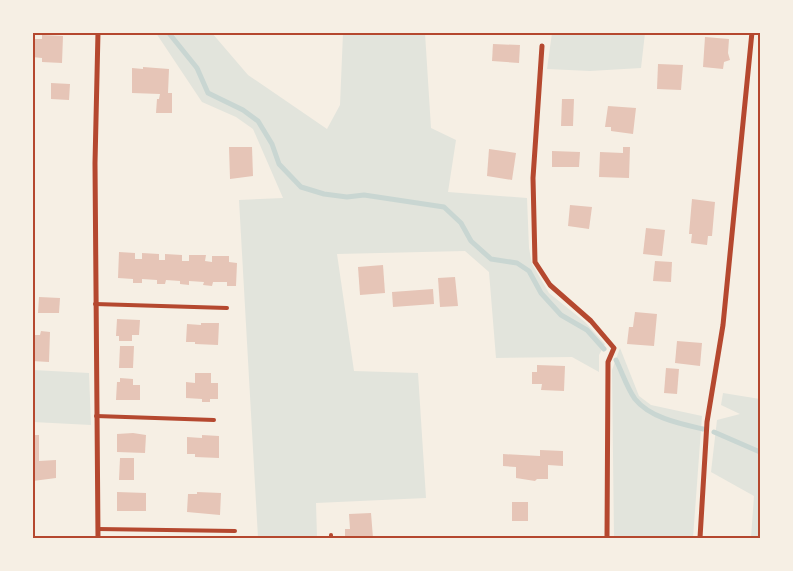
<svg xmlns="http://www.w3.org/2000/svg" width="793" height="571" font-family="'Fira Sans Condensed',sans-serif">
  <rect width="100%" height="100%" fill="#f6efe4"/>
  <g fill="#e2e4dc">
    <path d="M156 33H212L248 75 327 129 340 105 343 33H425L431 128 456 140 448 192 527 198 529 248 532 264 549 293 585 322 605 344 599 355V372L572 357 496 358 489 272 465 251 337 254 354 371 418 373 426 498 316 503 317 538H258L239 200 283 198 253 129 236 117 202 102Z"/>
    <path d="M552 33H645L641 68 590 71 547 69Z"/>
    <path d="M620 348 639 396 651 405 702 416 693 538H614L612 370Z"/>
    <path d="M33 370 89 373 91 425 33 422Z"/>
    <path d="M723 393 760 399V538H751L754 496 711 472 717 420 740 414 721 405Z"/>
  </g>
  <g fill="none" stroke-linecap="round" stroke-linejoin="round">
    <g stroke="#c9d6d2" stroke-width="5">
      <path d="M168 32 197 68 208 93 243 110 258 121 272 144 279 164 301 187 324 194 347 197 364 195 444 207 461 223 471 241 491 259 517 263 529 271 541 293 561 315 587 330 604 349"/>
      <path d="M616 360C622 372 627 388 635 399 650 418 681 424 703 429"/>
      <path d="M714 432 760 452"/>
    </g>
  </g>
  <g fill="#e6c5b7">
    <path d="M42 35 63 36 62 63 42 62V58L32 57V39H42Z"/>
    <path d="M705 37 729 39 728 53 730 60 724 62 723 69 703 67Z"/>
    <path d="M493 44 520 45 519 63 492 61Z"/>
    <path d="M658 64 683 65 681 90 657 89Z"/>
    <path d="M143 67 169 69 168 93H172V113H156L157 99H159L160 94 132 93V68L143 69Z"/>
    <path d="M51 83 70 84 69 100 51 99Z"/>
    <path d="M562 99H574L573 126H561Z"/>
    <path d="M608 106 636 108 633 134 611 131V127H605Z"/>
    <path d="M229 147H252L253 176 230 179Z"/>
    <path d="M623 147H630L629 178 599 177 600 152 623 153Z"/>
    <path d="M489 149 516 153 512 180 487 176Z"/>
    <path d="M552 151 580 152 579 167H552Z"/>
    <path d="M692 199 715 202 712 236H708L707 245 691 243 692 234H689Z"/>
    <path d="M570 205 592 207 589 229 568 226Z"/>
    <path d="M646 228 665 230 662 256 643 254Z"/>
    <path d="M119 252 135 253V259H142V253L159 254V260H165V254L182 255V261H189V255H206L205 261 212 262V256H229V262L237 263 236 286H227V282H213L212 286 203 285 204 282 189 281V285L180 284V281L166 280 165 284H157V280L142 279V283H133V279L118 278Z"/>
    <path d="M655 261 672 262 671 282 653 281Z"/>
    <path d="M383 265 385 293 360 295 358 267Z"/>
    <path d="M455 277 458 306 440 307 438 278Z"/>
    <path d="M433 289 434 304 393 307 392 292Z"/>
    <path d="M39 297 60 298 59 313H38Z"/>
    <path d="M635 312 657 314 654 346 627 344 629 327H633Z"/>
    <path d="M117 319 140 320 139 335H132V341H119V336H116Z"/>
    <path d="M201 323H219L218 345 195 344V342H186L187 324 201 325Z"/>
    <path d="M41 331 50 332 49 362 32 361V335H40Z"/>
    <path d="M677 341 702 343 700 366 675 363Z"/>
    <path d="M120 346H134L133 368H119Z"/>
    <path d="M537 365 565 366 564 391 541 390 542 384H532V372H537Z"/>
    <path d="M666 368 679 369 677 394 664 393Z"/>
    <path d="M195 373H211V383H218V399H210V402H202V399L186 398V382L195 383Z"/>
    <path d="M120 378 133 379V385H140V400H116L117 382H120Z"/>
    <path d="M133 433 146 435 145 453 117 452V434Z"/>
    <path d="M32 435H39V461L56 460V478L33 481Z"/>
    <path d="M202 435 219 436V458L195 457V454H187V437L202 438Z"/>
    <path d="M540 450 563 451V466L548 465V479H537L535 481 516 478V467L503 466V454L540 456Z"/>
    <path d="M120 458H134V480H119Z"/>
    <path d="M117 492 146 493V511H117Z"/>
    <path d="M197 492 221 493 220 515 187 512 188 494H197Z"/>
    <rect x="512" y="502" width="16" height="19"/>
    <path d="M371 513 373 538H345V529H350L349 514Z"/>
  </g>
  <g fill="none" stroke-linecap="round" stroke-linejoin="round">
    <g stroke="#b5482f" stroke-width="4">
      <path d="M95 304 227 308"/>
      <path d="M96 416 214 420"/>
      <path d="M98 529 235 531"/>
      <path d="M331 535V538"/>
    </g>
    <g stroke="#b5482f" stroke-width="5">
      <path d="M542 46 533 178 535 262 550 285 591 321 614 348 608 362 607 538"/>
      <path d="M98 538 95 163 98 32"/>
      <path d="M700 538 707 422 723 325 752 32"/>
    </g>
  </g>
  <rect width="793" height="571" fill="none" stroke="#f6efe4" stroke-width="68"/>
  <rect x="34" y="34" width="725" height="503" fill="none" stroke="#b5482f" stroke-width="2"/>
</svg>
